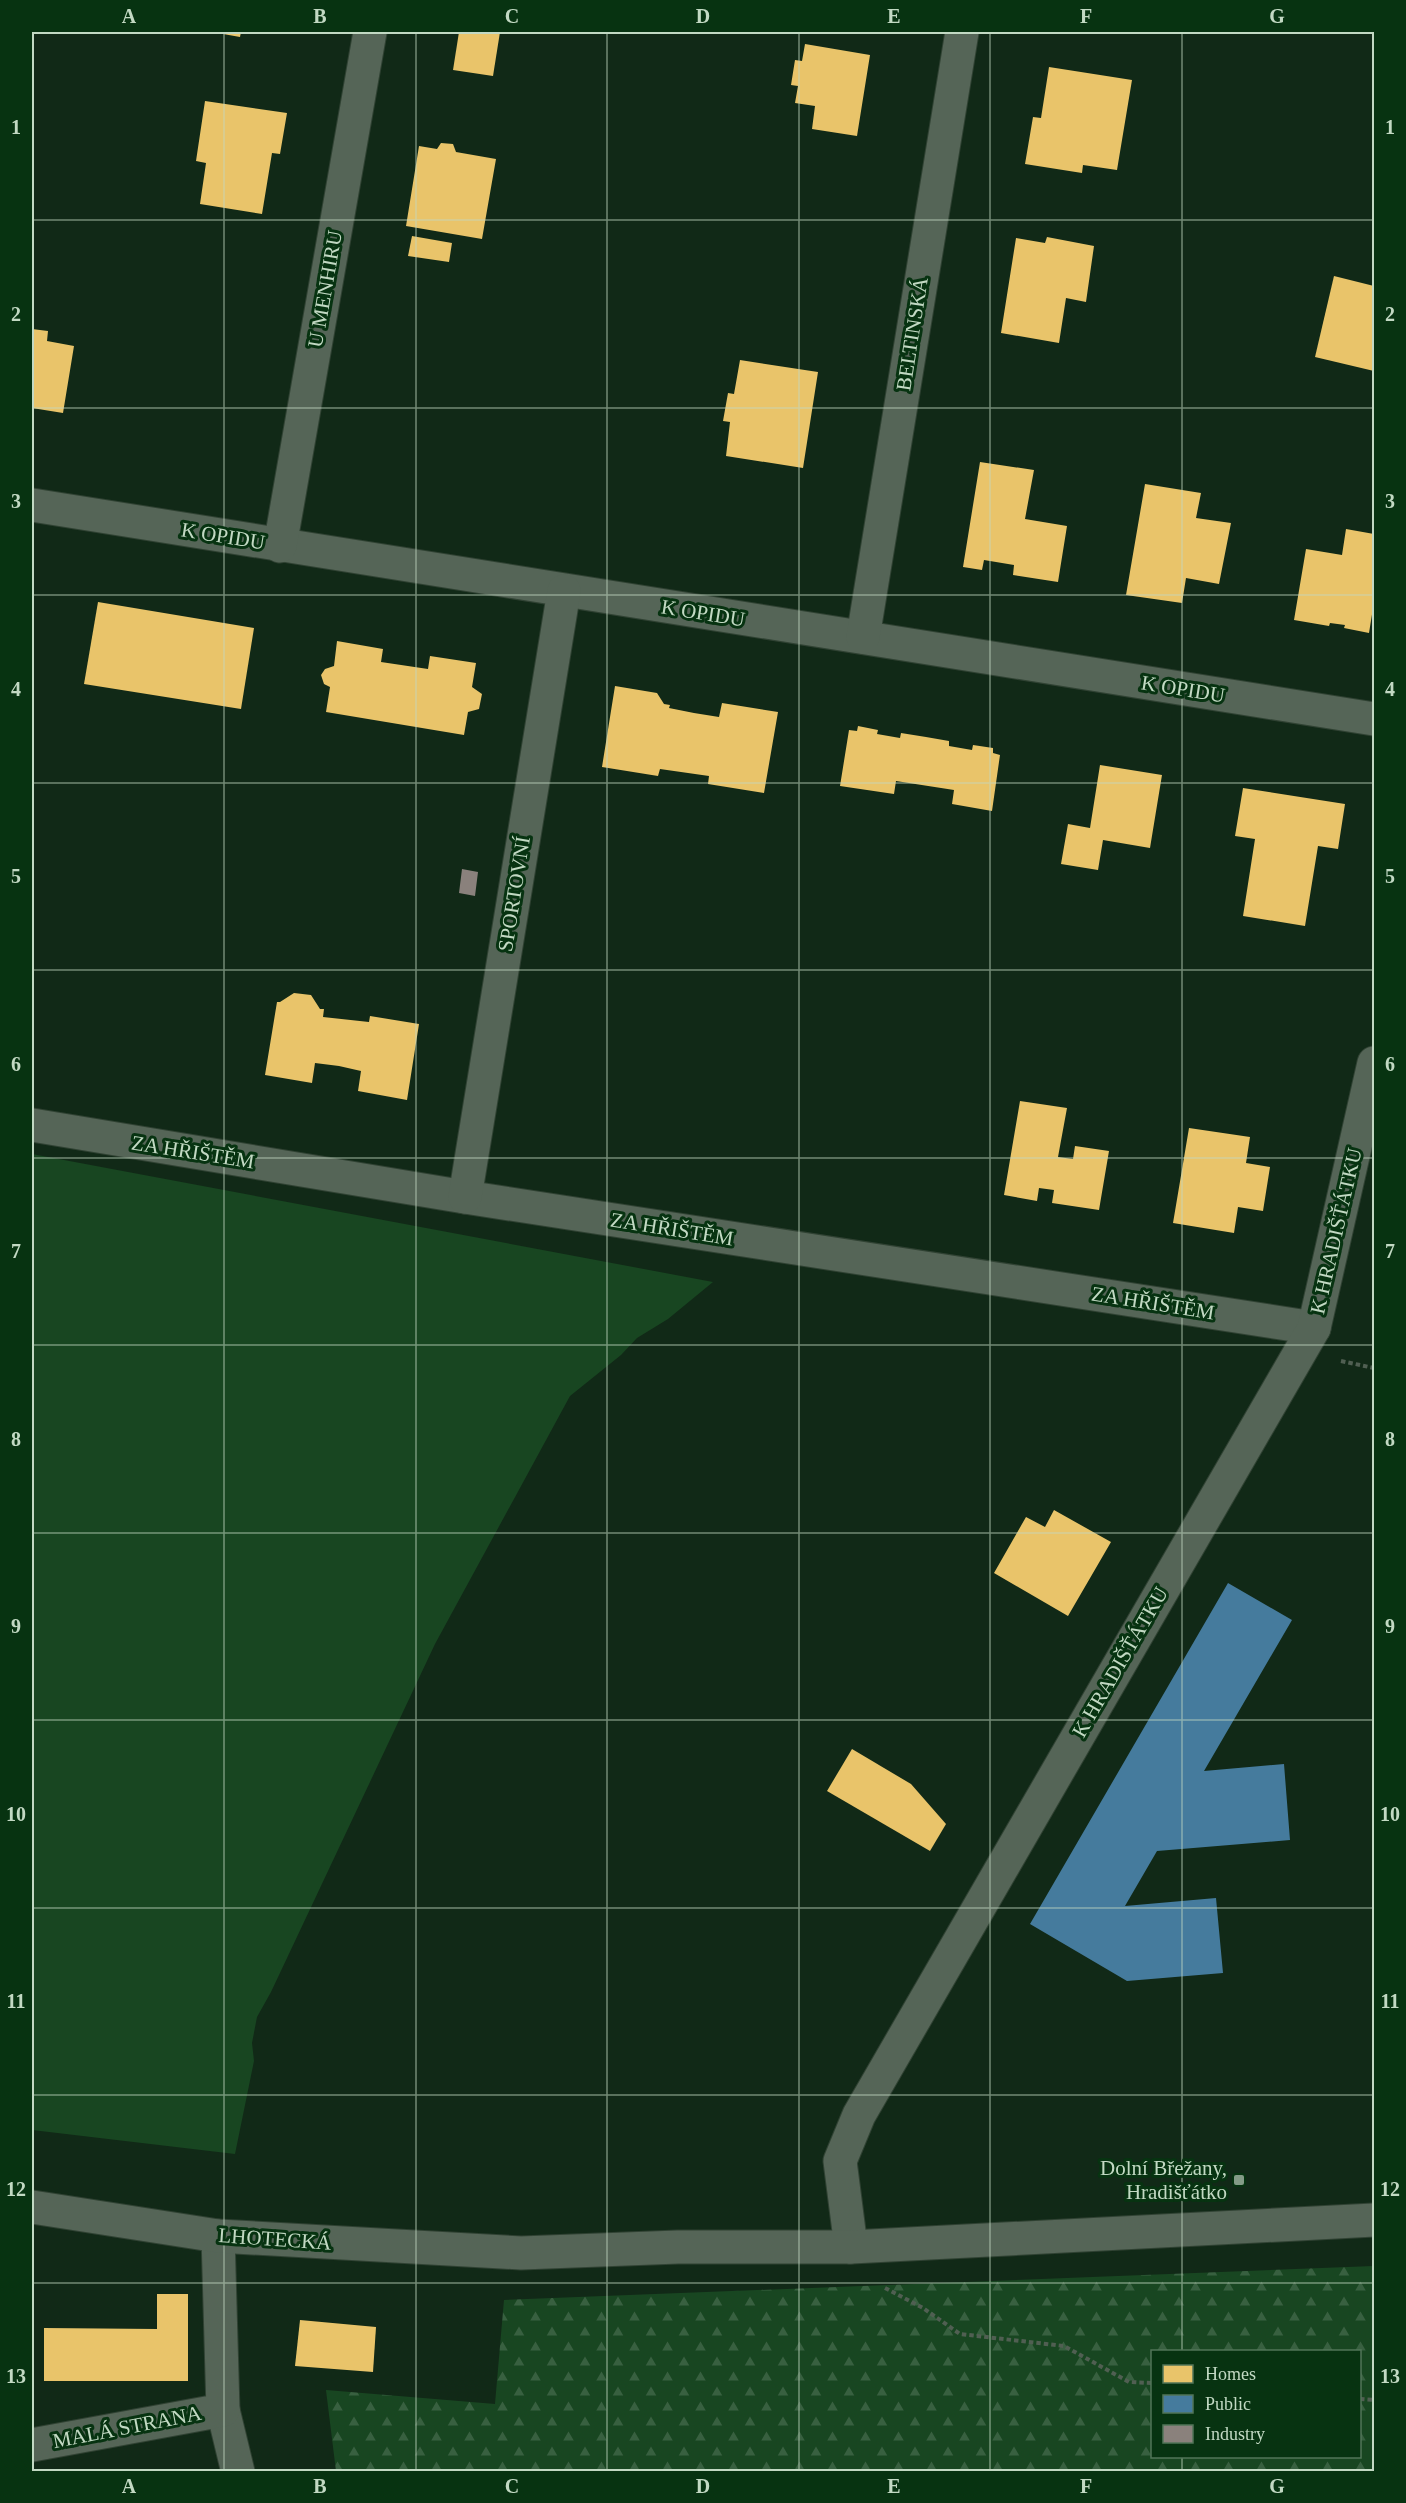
<svg xmlns="http://www.w3.org/2000/svg" width="1406" height="2503" font-family="Georgia,serif">
  <defs>
    <pattern id="forest-firs" width="22" height="20" patternUnits="userSpaceOnUse" patternTransform="scale(1.5)"><rect width="22" height="20" fill="#184621"/><path d="M5 1l3.5 6h-7zM16 11l3.5 6h-7z" fill="#386040"/></pattern>
  </defs>
  <rect width="100%" height="100%" fill="#112917"/>
  <path fill="#184621" d="M32 1154 713 1282 668 1319 637 1338 621 1355 570 1396 435 1644 271 1992 257 2017 252 2043 254 2061 235 2154 32 2130Z"/>
  <path fill="url(#forest-firs)" fill-rule="evenodd" d="M1374 2266V2471H336L326 2390 495 2404 504 2300ZM1152 2352H1360V2456H1152Z"/>
  <g fill="#e9c46a">
    <path d="M212 32H241L240 37Z"/>
    <path d="M459 32H500L493 76 453 70Z"/>
    <path d="M805 44 870 55 857 136 812 129 815 106 795 103 798 86 791 85 795 60 802 61Z"/>
    <path d="M1049 67 1132 80 1117 170 1083 165 1082 173 1025 164 1033 117 1041 118Z"/>
    <path d="M205 101 287 113 280 154 272 153 262 214 200 204 206 163 196 161Z"/>
    <path d="M441 143 453 144 456 152 496 159 482 239 406 226 419 146 437 149Z"/>
    <path d="M412 236 452 243 449 262 408 256Z"/>
    <path d="M1047 237 1094 246 1086 302 1066 298 1059 343 1001 333 1016 238 1045 243Z"/>
    <path d="M1334 276 1374 286V371L1315 357Z"/>
    <path d="M32 329 48 331 47 341 74 346 63 413 32 408Z"/>
    <path d="M740 360 818 372 803 468 726 456 730 422 723 421 728 393 734 394Z"/>
    <path d="M980 462 1034 470 1025 519 1067 526 1058 582 1013 575 1014 565 984 560 982 570 963 567Z"/>
    <path d="M1145 484 1201 493 1196 518 1231 523 1219 584 1186 578 1182 603 1126 595Z"/>
    <path d="M1346 529 1374 534V602L1369 633 1344 628 1345 625 1330 623 1329 626 1294 620 1306 549 1342 555Z"/>
    <path d="M98 602 254 628 241 709 84 684Z"/>
    <path d="M337 641 383 649 381 662 428 669 430 656 476 663 472 687 482 694 479 709 468 712 464 735 326 712 330 687 324 684 321 675 325 669 334 666Z"/>
    <path d="M615 686 657 693 664 704 670 705 669 708 694 713 719 717 722 703 778 712 764 793 708 784 709 776 660 769 658 776 602 767Z"/>
    <path d="M858 726 878 730 877 734 900 738 901 733 926 737 949 741V746L972 750 973 745 993 748V753L1000 755 992 811 952 804 954 790 896 781 894 794 840 786 849 730 857 731Z"/>
    <path d="M1100 765 1162 775 1150 848 1103 840 1098 870 1061 864 1068 824 1090 828Z"/>
    <path d="M1243 788 1345 804 1338 849 1318 846 1305 926 1243 916 1255 839 1235 836Z"/>
    <path d="M294 993 311 995 320 1009H324L323 1017 369 1022 370 1016 419 1024 407 1100 358 1091 361 1071 339 1066 315 1063 312 1083 265 1075 277 1002H280Z"/>
    <path d="M1020 1101 1067 1108 1058 1157 1073 1159 1075 1146 1109 1151 1099 1210 1052 1203 1054 1190 1039 1188 1037 1201 1004 1195Z"/>
    <path d="M1189 1128 1250 1137 1246 1163 1270 1167 1263 1211 1238 1207 1234 1233 1173 1223Z"/>
    <path d="M1054 1510 1111 1542 1068 1616 994 1573 1026 1517 1045 1527Z"/>
    <path d="M852 1749 911 1784 946 1824 930 1851 827 1791Z"/>
    <path d="M157 2294H188V2381H44V2328L157 2329Z"/>
    <path d="M300 2320 376 2327 373 2372 295 2366Z"/>
  </g>
  <path fill="#457b9d" d="M1228 1583 1292 1620 1204 1771 1284 1764 1290 1840 1157 1851 1125 1906 1216 1898 1223 1973 1127 1981 1030 1924Z"/>
  <path fill="#8a817c" d="M462 869 478 872 475 896 459 893Z"/>
  <g fill="none" stroke-linecap="round" stroke-linejoin="round">
    <g stroke="#304233" stroke-width="35">
      <g id="minor">
        <path d="M32 505 1374 719"/>
        <path d="M280 546 370 32"/>
        <path d="M863 637 962 32"/>
        <path d="M32 1125 465 1197 1314 1328"/>
        <path d="M465 1197 564 591"/>
        <path d="M851 2247 840 2161 859 2115 1314 1328 1374 1063"/>
        <path d="M223 2410 238 2472"/>
        <path d="M32 2445 223 2410 218 2236"/>
      </g>
    </g>
    <g stroke="#304233" stroke-width="35">
      <path id="tertiary" d="M32 2207 218 2236 521 2253 678 2247H851L1374 2220"/>
    </g>
    <g stroke="#505f52" stroke-width="4" stroke-dasharray="4.5 3" stroke-linecap="butt">
      <path d="M1341 1361 1374 1368"/>
      <path d="M885 2288 923 2308 960 2334 1064 2346 1129 2382 1152 2383"/>
      <path d="M1360 2399 1374 2400"/>
    </g>
    <use href="#minor" stroke="#556557" stroke-width="33"/>
    <use href="#tertiary" stroke="#556557" stroke-width="33"/>
  </g>
  <path fill="none" stroke="#c2d9c3" stroke-width="1.5" stroke-opacity="0.55" d="M224 32V2472M416 32V2472M607 32V2472M799 32V2472M990 32V2472M1182 32V2352M32 220H1374M32 408H1374M32 595H1374M32 783H1374M32 970H1374M32 1158H1374M32 1345H1374M32 1533H1374M32 1720H1374M32 1908H1374M32 2095H1374M32 2283H1374M1182 2456V2472"/>
  <rect fill="#849b87" stroke="#073311" stroke-width="2" x="1233" y="2174" width="12" height="12" rx="3"/>
  <g text-anchor="middle" stroke-width="6" stroke-linejoin="round" paint-order="stroke">
    <g font-size="21" fill="#c2d9c3" stroke="#073311">
      <text transform="translate(325 289) rotate(-80)" y="7">U MENHIRU</text>
      <text transform="translate(912 334) rotate(-81)" y="7">BELTINSKÁ</text>
      <text transform="translate(223 536) rotate(9)" y="7">K OPIDU</text>
      <text transform="translate(703 613) rotate(9)" y="7">K OPIDU</text>
      <text transform="translate(1183 689) rotate(9)" y="7">K OPIDU</text>
      <text transform="translate(514 894) rotate(-81)" y="7">SPORTOVNÍ</text>
      <text transform="translate(193 1152) rotate(9)" y="7">ZA HŘIŠTĚM</text>
      <text transform="translate(672 1229) rotate(9)" y="7">ZA HŘIŠTĚM</text>
      <text transform="translate(1336 1231) rotate(-77)" y="7">K HRADIŠŤÁTKU</text>
      <text transform="translate(1153 1303) rotate(9)" y="7">ZA HŘIŠTĚM</text>
      <text transform="translate(1120 1662) rotate(-60)" y="7">K HRADIŠŤÁTKU</text>
      <text transform="translate(275 2239) rotate(4)" y="7">LHOTECKÁ</text>
      <text transform="translate(127 2427) rotate(-11)" y="7">MALÁ STRANA</text>
    </g>
    <g font-size="21" fill="#c2d9c3" stroke="#073311" text-anchor="end">
      <text x="1227" y="2175">Dolní Břežany,<tspan x="1227" dy="24">Hradišťátko</tspan></text>
    </g>
  </g>
  <rect width="1406" height="2503" fill="none" stroke="#073311" stroke-width="66"/>
  <rect x="1151" y="2350" width="210" height="108" fill="#073311" stroke="#527558" stroke-width="1.5"/>
  <rect x="1163" y="2365" width="30" height="18" fill="#e9c46a" stroke="#527558" stroke-width="1.5"/>
  <text x="1205" y="2380" font-size="18" fill="#c2d9c3">Homes</text>
  <rect x="1163" y="2395" width="30" height="18" fill="#457b9d" stroke="#527558" stroke-width="1.5"/>
  <text x="1205" y="2410" font-size="18" fill="#c2d9c3">Public</text>
  <rect x="1163" y="2425" width="30" height="18" fill="#8a817c" stroke="#527558" stroke-width="1.5"/>
  <text x="1205" y="2440" font-size="18" fill="#c2d9c3">Industry</text>
  <rect x="33" y="33" width="1340" height="2437" fill="none" stroke="#c2d9c3" stroke-width="2"/>
  <g font-size="20" text-anchor="middle" font-weight="bold" fill="#c2d9c3">
    <text x="129" y="23">A</text>
    <text x="320" y="23">B</text>
    <text x="512" y="23">C</text>
    <text x="703" y="23">D</text>
    <text x="894" y="23">E</text>
    <text x="1086" y="23">F</text>
    <text x="1277" y="23">G</text>
    <text x="16" y="134">1</text>
    <text x="1390" y="134">1</text>
    <text x="16" y="321">2</text>
    <text x="1390" y="321">2</text>
    <text x="16" y="508">3</text>
    <text x="1390" y="508">3</text>
    <text x="16" y="696">4</text>
    <text x="1390" y="696">4</text>
    <text x="16" y="883">5</text>
    <text x="1390" y="883">5</text>
    <text x="16" y="1071">6</text>
    <text x="1390" y="1071">6</text>
    <text x="16" y="1258">7</text>
    <text x="1390" y="1258">7</text>
    <text x="16" y="1446">8</text>
    <text x="1390" y="1446">8</text>
    <text x="16" y="1633">9</text>
    <text x="1390" y="1633">9</text>
    <text x="16" y="1821">10</text>
    <text x="1390" y="1821">10</text>
    <text x="16" y="2008">11</text>
    <text x="1390" y="2008">11</text>
    <text x="16" y="2196">12</text>
    <text x="1390" y="2196">12</text>
    <text x="16" y="2383">13</text>
    <text x="1390" y="2383">13</text>
    <text x="129" y="2493">A</text>
    <text x="320" y="2493">B</text>
    <text x="512" y="2493">C</text>
    <text x="703" y="2493">D</text>
    <text x="894" y="2493">E</text>
    <text x="1086" y="2493">F</text>
    <text x="1277" y="2493">G</text>
  </g>
</svg>
